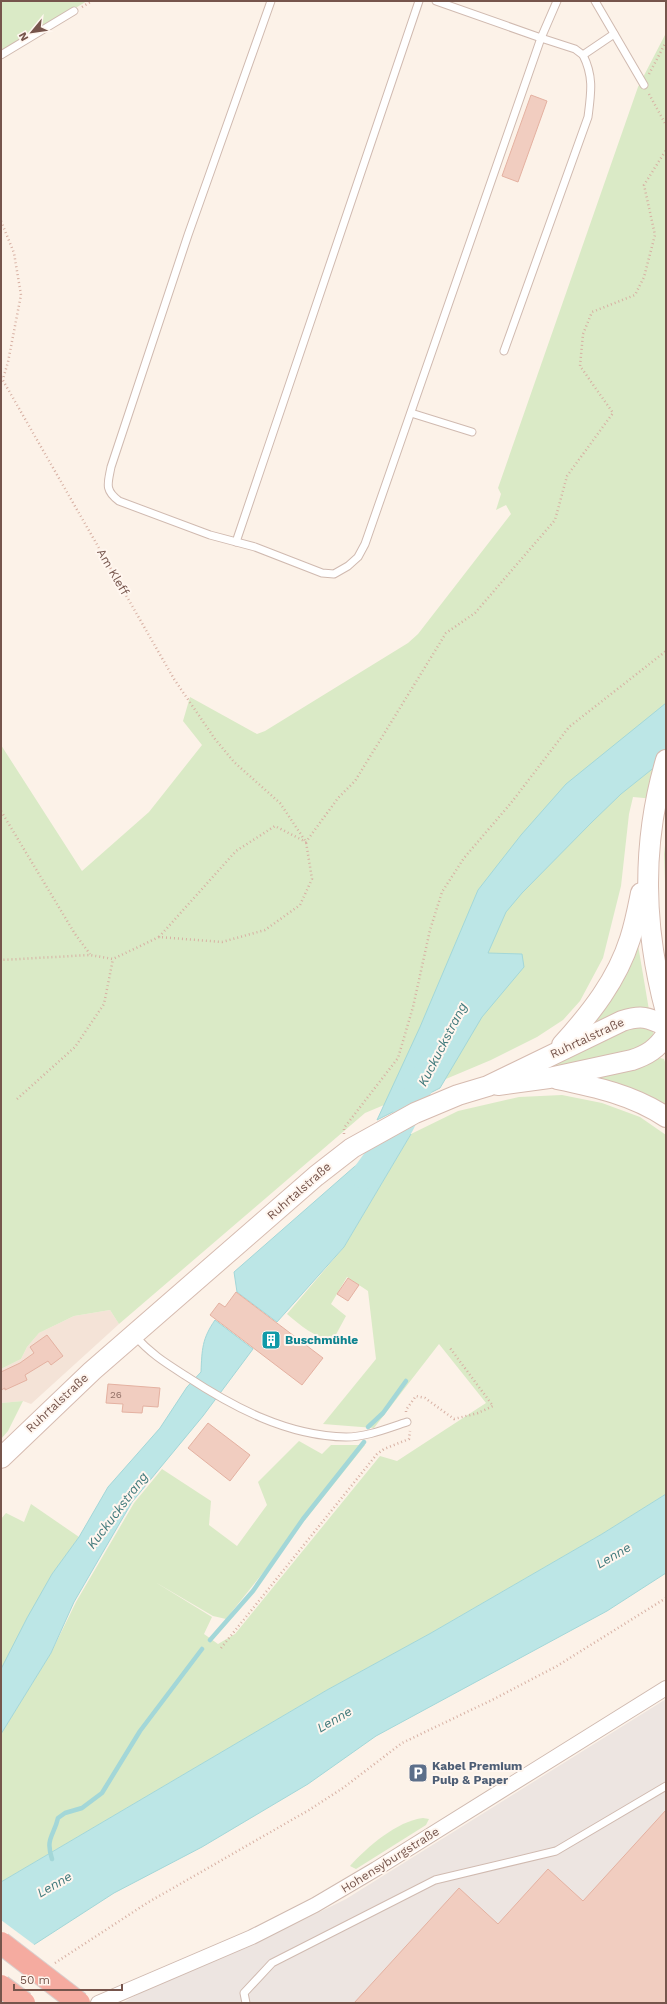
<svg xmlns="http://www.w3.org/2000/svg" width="667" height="2004" font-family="'Work Sans',sans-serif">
  <rect width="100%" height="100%" fill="#fcf2e8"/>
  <path fill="#f4e3d7" d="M110 1310 119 1324 31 1404 23 1401 1 1403V1369L21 1359 27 1347 39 1333 74 1316Z"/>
  <path fill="#ede5e1" d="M666 1699V2003H122L144 1991 295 1924 346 1899Z"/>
  <g fill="#daeac6">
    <path d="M1 1H87L1 53Z"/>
    <path d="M666 33V800L633 797 629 814 621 886 603 958 580 1001 563 1020 537 1037 491 1060 365 1113 119 1324 110 1310 74 1316 39 1333 27 1347 21 1359 1 1369V745L82 871 149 812 202 745 183 721 190 697 257 734 265 731 408 643 418 634 511 514 506 505 496 510 501 494 498 488 638 87Z"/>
    <path d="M666 837V910L664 854Z"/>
    <path d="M638 945 649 1010 593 1028 590 1023Z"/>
    <path d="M635 1024 653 1031 654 1037 648 1047 549 1069 547 1067Z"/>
    <path d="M660 1058 664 1059 666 1065V1110L589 1075Z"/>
    <path d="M562 1095 602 1103 640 1117 666 1135V1494L602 1534 431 1633 327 1690 1 1882V1734L51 1653 76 1602 134 1503 162 1469 211 1501 209 1525 237 1546 267 1505 258 1482 299 1441 322 1454 331 1445H365L226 1619 213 1616 155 1582 212 1617 204 1634 218 1644 235 1634 380 1456 397 1461 486 1403 439 1344 374 1428 323 1424 376 1359 368 1291 347 1277 331 1304 346 1316 333 1340C315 1338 301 1326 287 1314L344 1247 411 1134 458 1111 519 1097Z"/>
    <path d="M23 1401 8 1431 1 1439V1403Z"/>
    <path d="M31 1504 79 1537 52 1574 1 1669V1519L6 1513 24 1522Z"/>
    <path d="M423 1818 429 1819 426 1825 356 1869 350 1866C367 1847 397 1821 423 1818Z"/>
  </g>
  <g fill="#bce6e6" stroke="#a3d7d8">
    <path d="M666 703V758L621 794 592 822 522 893 506 912 488 953 522 954 524 967 482 1017 440 1088 377 1120 420 1027 478 890 521 835 566 784Z"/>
    <path d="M411 1134 344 1247 277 1322 237 1292 234 1272 354 1167 380 1150Z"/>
    <path d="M215 1320 253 1349 203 1416 132 1502 74 1602 51 1653 1 1734V1669L27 1618 52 1574 79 1537 108 1487 160 1428 187 1387 201 1372C202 1349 202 1339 215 1320Z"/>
    <path d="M666 1494V1573L607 1611 376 1736 308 1784 202 1847 114 1893 1 1966V1882L327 1690 431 1633 602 1534Z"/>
  </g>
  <path fill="#fcf2e8" d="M1 1920 36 1946 1 1968Z"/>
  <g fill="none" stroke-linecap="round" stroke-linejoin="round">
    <g stroke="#a3d7d8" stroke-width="4.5">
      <path d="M368 1427 383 1413 406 1381"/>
      <path d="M210 1640 253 1591 303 1519 364 1442"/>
      <path d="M52 1859C45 1838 54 1836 58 1818L65 1813 82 1808 102 1793 140 1731 202 1649"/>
    </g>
    <path stroke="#bce6e6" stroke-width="26" d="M364 1176 401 1125 428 1070"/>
  </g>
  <g fill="#f1cdc0" stroke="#e4b1a1">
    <path d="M531 95 547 101 518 182 502 176Z"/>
    <path d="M348 1278 359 1285 348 1301 337 1294Z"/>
    <path d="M236 1292 323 1358 302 1385 210 1315 219 1303 225 1307Z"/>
    <path d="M47 1335 63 1356 51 1365 48 1361 25 1375 27 1380 5 1390V1388L1 1390V1372L20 1363 34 1353 30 1347Z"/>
    <path d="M108 1384 160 1388 158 1407 143 1406 142 1413 122 1412 123 1404 106 1403Z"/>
    <path d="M208 1423 250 1455 230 1481 188 1448Z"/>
    <path d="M666 1810V2003H354L459 1888 498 1924 548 1869 583 1901Z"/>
  </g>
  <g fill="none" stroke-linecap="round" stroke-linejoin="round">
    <g stroke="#d0bab0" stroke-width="9">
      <g id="lane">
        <path d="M271 1 188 235 111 467C108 483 104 490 119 501L210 535 255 547 322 573 334 574 348 566 358 557 365 544 541 38 557 1"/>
        <path d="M436 1 541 38 575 49 583 55 614 34"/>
        <path d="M595 1 644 85"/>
        <path d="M1 55 74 11"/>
        <path d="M504 351 588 117C591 93 594 77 583 55"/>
        <path d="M411 413 472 432"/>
        <path d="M236 542 419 1"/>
        <path d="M134 1335C151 1354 164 1362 186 1376 233 1407 287 1436 346 1437 367 1437 388 1428 407 1422"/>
        <path d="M246 2003 244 1993 272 1963 435 1880 556 1851 666 1786"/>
      </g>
    </g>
    <g stroke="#d0bab0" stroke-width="16">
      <path id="street" d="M98 2003 252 1937 315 1905 376 1869 666 1688"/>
    </g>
    <g stroke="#d6bbb0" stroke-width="22">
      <g id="secondary">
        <path d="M666 760C641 845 643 927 666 1012"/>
        <path d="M562 1045C591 1013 617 980 630 939 635 924 638 908 641 893"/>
        <path d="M557 1079C596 1087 633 1095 666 1117"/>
        <path d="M498 1085 549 1078 632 1060C647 1055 657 1049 666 1035"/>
        <path d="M1 1458 92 1371 316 1176 352 1148 415 1113 458 1095 488 1086 622 1021C641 1015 648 1017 666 1026"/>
      </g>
    </g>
    <g stroke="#d7b0a3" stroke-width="2.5" stroke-dasharray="1 3" stroke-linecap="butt">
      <path d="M82 7 92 1"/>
      <path d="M649 74 666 42"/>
      <path d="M649 94 666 125"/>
      <path d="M1 221 14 253 21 295 8 362 3 379"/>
      <path d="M1 377 174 679 215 739 234 762 280 803 306 842 312 879 300 905 265 930 222 942 159 937 113 959 90 955 1 960"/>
      <path d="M1 811 75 934 90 954"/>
      <path d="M159 937 236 851 275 826 306 842 338 798 355 781 446 633 475 613 555 520 567 476 613 413 580 366 583 334 592 312 635 295 644 277 655 235 644 185 666 150"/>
      <path d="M17 1099 75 1047 104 1004 113 959"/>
      <path d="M344 1134V1128L398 1058 413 1007 430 930 442 892 464 858 511 803 569 727 666 651"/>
      <path d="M406 1412V1410L416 1396 425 1398 454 1419 478 1413 493 1406 450 1348"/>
      <path d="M221 1648 377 1454 384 1449 409 1439 410 1431"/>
      <path d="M55 1963 147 1903 309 1810 343 1788 402 1743 494 1699 557 1666 666 1598"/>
    </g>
    <use href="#lane" stroke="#fff" stroke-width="7"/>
    <use href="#street" stroke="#fff" stroke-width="14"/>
    <use href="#secondary" stroke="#fff" stroke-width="20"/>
    <g stroke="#d9cfcd" stroke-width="24" stroke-linecap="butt">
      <g id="highway-bridge">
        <path d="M1 1943 79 2003"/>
        <path d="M1 1986 24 2003"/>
      </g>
    </g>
    <use href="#highway-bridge" stroke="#f5aba0" stroke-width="22"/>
  </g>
  <defs>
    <g id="building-square" transform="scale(1)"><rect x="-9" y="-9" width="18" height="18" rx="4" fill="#0f9aa8" stroke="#fff6ef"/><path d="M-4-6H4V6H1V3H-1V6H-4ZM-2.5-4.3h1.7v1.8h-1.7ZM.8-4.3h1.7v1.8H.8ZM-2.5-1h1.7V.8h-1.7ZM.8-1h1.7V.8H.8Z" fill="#fff"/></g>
    <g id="parking-square" transform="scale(1)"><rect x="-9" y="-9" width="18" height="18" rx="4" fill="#5c6f8a" stroke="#fff6ef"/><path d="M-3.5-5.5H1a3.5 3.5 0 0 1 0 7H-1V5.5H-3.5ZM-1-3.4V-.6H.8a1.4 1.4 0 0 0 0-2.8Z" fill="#fff"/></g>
  </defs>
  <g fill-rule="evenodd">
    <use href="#building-square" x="271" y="1340"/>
    <use href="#parking-square" x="418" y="1773"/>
  </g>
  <g text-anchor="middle" stroke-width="4" stroke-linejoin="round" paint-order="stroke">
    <g font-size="10" fill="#957369">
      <text x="116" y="1398">26</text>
    </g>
    <g font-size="12" fill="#76554c" stroke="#fff6ef">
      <text transform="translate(113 572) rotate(60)" y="4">Am Kleff</text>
      <text transform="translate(587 1038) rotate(-25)" y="4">Ruhrtalstraße</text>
      <text transform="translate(299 1191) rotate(-41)" y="4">Ruhrtalstraße</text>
      <text transform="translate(57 1403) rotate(-43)" y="4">Ruhrtalstraße</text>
      <text transform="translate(390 1860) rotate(-32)" y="4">Hohensyburgstraße</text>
    </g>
    <g font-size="12" font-weight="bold" fill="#0d838f" stroke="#fff6ef" text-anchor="start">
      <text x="285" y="1344">Buschmühle</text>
    </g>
    <g font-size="12" font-weight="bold" fill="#4e5e75" stroke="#fff6ef" text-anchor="start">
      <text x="432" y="1770">Kabel Premium<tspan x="432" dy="14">Pulp &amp; Paper</tspan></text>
    </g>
    <g font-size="13" font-style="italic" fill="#40797b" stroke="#fff6ef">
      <text transform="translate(442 1044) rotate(-63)" y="5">Kuckuckstrang</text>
      <text transform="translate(117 1510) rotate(-53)" y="5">Kuckuckstrang</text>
      <text transform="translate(613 1555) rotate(-30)" y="5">Lenne</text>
      <text transform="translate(334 1719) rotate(-30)" y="5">Lenne</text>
      <text transform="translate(54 1884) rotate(-30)" y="5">Lenne</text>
    </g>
  </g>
  <rect width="667" height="2004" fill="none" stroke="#76554c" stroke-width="4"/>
  <g transform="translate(32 32) rotate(241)" stroke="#fff6ef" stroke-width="3" paint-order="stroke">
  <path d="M0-3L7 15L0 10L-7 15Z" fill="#76554c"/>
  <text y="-6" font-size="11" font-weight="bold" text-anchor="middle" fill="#76554c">N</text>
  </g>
  <path d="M14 1984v6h108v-6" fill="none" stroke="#76554c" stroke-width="2"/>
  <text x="20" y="1984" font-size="12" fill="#76554c" stroke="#fff6ef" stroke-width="3" paint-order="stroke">50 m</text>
</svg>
